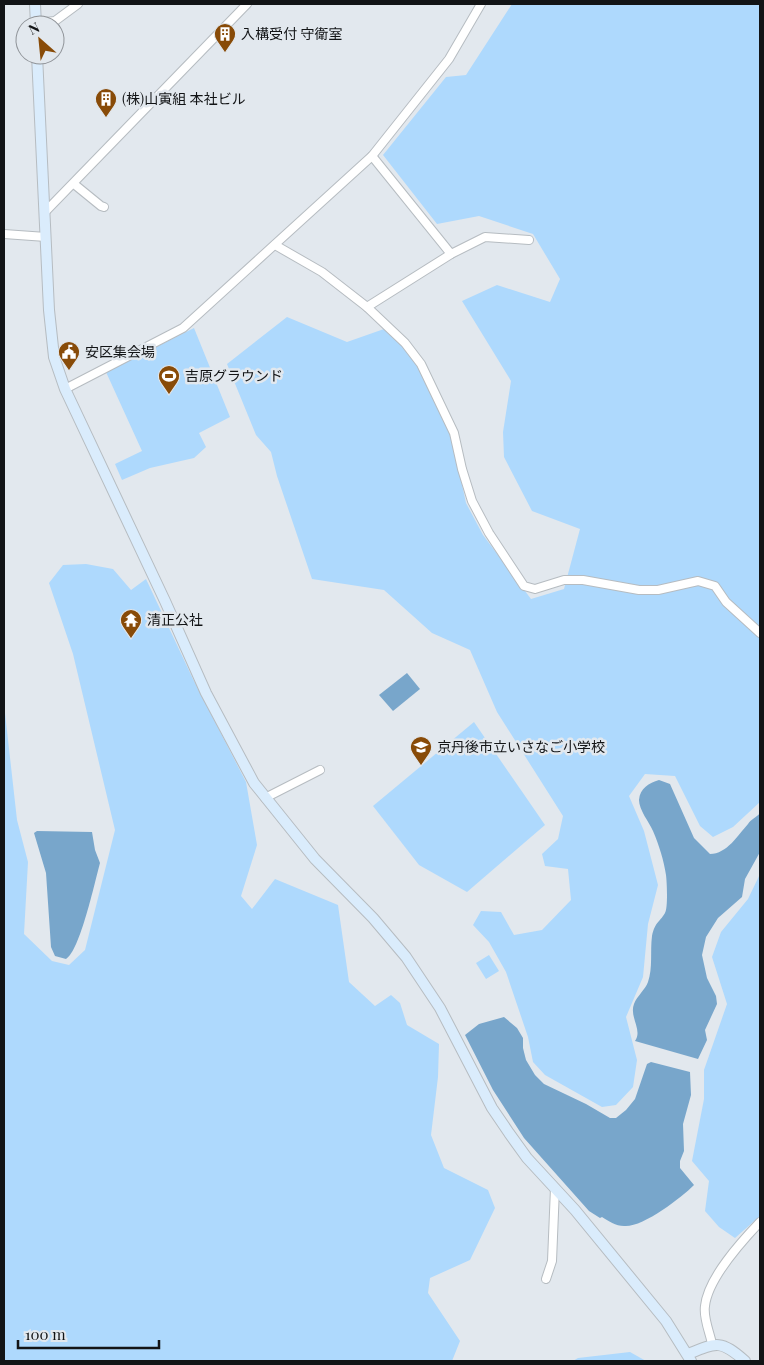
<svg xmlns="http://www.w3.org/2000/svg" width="764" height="1365" font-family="'Playfair Display','Noto Sans JP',serif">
  <rect width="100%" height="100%" fill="#e2e8ee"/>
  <g fill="#aed9fd">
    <path d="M512 4H760V802L733 827 713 837 700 826 675 776 645 774 629 796 644 831 658 885 648 924 643 977 626 1017 637 1060 633 1087 616 1105 602 1107 545 1075 533 1062 528 1037 506 972 489 942 473 925 481 911 501 912 514 935 542 930 571 900 568 869 545 866 542 854 558 839 563 816 497 712 470 650 432 633 384 590 312 579 277 476 271 452 256 435 227 364 287 317 347 342 384 329 403 345 418 365 451 434 466 503 483 535 531 599 564 589 580 529 532 511 504 457 503 432 511 381 462 301 497 285 550 302 560 279 533 234 479 216 437 224 383 155 446 77 466 75Z"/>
    <path d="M194 328 230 417 199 433 206 447 194 458 150 468 122 480 115 464 142 451 106 372Z"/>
    <path d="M86 564 113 569 131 590 146 579 193 679 246 782 257 845 241 896 252 909 275 879 338 905 349 982 375 1006 391 995 400 1003 407 1025 439 1044 438 1077 431 1135 444 1168 488 1190 495 1208 470 1260 430 1278 428 1293 460 1341 452 1361H4V704L17 820 28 862 24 934 52 961 69 965 85 950 115 830 73 654 49 583 63 565Z"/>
    <path d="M474 722 545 825 467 892 419 865 373 806Z"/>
    <path d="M760 874V1216L735 1238 719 1227 705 1211 709 1181 692 1161 704 1099V1070L727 1004 712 957 721 932 748 899Z"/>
    <path d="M489 955 499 971 486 979 476 963Z"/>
    <path d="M630 1352 646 1361H573L578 1358Z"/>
  </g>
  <g fill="#78a6cb">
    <path d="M407 673 420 689 393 711 379 695Z"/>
    <path d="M659 780 670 784 694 838 710 854C727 854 738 835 748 824 751 819 757 817 760 813V852L745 879 742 897 718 918 706 937 702 955 707 978 716 996 717 1004 705 1030 707 1040 698 1059 635 1041C643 1030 629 1017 634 1004 637 996 645 990 648 982 653 968 650 951 652 936 655 922 659 923 665 913 668 908 667 882 666 875 664 861 659 845 653 831 649 822 639 810 639 800 640 788 649 783 659 780Z"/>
    <path d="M37 831 92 832 95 850 100 863C95 881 80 951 66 959L55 956 51 947 46 873 34 833Z"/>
    <path d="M504 1017 517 1028 523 1038V1048L526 1060 535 1075 544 1084 586 1104 610 1118H616L626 1110 635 1099 647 1064 651 1062 690 1072 691 1095 683 1124 684 1151 680 1161V1168L694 1185C681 1198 642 1228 624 1226 616 1226 608 1221 602 1217L600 1218 589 1211 524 1138 493 1090 465 1035 479 1024Z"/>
  </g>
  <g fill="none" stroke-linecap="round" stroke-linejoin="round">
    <g stroke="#b6bcc1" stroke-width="10">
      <g id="street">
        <path d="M36 23 55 21 78 4"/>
        <path d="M372 156 451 254"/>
        <path d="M74 184 101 206 104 207"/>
        <path d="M45 212 247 4"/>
        <path d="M4 234 46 237"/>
        <path d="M275 245 322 272 367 307 405 343 421 364 454 433 462 469 472 501 489 533 524 586 535 589 564 580H583L639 590H658L698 581 715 586 726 602 760 633"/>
        <path d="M367 307 451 254 485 237 529 240"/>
        <path d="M65 389 183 328 372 156 449 59 481 4"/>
        <path d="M265 798 320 770"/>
        <path d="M546 1279 552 1261 555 1188"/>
        <path d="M712 1344C710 1333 703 1318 705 1306 708 1278 741 1242 760 1222"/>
      </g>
    </g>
    <g stroke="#b6bcc1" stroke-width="12">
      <g id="secondary">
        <path d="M35 4 36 25"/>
        <path d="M37 55 49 310 54 357 65 389 165 601 206 693 254 783 315 859 373 918 406 957 440 1008 492 1108 509 1133 527 1158 575 1210 666 1321 691 1361"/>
        <path d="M688 1354C717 1342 721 1340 745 1361"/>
      </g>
    </g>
    <use href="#street" stroke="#fff" stroke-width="8"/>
    <use href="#secondary" stroke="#daecfc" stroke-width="10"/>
  </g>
  <defs>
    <g id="building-pin" transform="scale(1.125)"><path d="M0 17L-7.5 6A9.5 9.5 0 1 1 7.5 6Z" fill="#884b08" stroke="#e2e8ee"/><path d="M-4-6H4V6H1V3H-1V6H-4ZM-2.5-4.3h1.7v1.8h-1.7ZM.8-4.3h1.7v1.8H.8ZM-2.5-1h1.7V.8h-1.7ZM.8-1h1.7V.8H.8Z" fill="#fff"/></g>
    <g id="civic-pin" transform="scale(1.125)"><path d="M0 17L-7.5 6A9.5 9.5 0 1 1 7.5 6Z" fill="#884b08" stroke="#e2e8ee"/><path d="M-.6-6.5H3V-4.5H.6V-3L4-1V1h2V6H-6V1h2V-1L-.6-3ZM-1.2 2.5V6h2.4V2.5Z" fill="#fff"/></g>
    <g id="stadium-pin" transform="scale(1.125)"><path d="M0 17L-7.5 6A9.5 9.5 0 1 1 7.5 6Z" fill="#884b08" stroke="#e2e8ee"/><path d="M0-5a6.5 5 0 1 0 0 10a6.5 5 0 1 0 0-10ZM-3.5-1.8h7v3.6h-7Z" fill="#fff"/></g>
    <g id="temple-pin" transform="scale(1.125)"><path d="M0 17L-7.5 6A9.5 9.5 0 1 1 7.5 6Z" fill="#884b08" stroke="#e2e8ee"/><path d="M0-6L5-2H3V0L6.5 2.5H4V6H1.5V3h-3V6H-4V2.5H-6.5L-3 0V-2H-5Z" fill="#fff"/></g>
    <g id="school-pin" transform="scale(1.125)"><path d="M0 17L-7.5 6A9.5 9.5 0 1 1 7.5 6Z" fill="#884b08" stroke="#e2e8ee"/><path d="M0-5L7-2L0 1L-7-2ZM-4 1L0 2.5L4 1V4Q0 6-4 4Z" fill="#fff"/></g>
  </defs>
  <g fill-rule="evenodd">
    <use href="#building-pin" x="225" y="34"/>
    <use href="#building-pin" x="106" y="99"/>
    <use href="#civic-pin" x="69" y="352"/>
    <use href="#stadium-pin" x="169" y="376"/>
    <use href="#temple-pin" x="131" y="620"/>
    <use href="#school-pin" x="421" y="747"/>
  </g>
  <g text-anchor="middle" stroke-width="5" stroke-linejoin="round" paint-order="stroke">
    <g font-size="14" fill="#121416" stroke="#e2e8ee" text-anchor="start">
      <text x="241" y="39">入構受付 守衛室</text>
      <text x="122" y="104">(株)山寅組 本社ビル</text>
      <text x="85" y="357">安区集会場</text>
      <text x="185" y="381">吉原グラウンド</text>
      <text x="147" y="625">清正公社</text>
      <text x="437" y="752">京丹後市立いさなご小学校</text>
    </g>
  </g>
  <rect width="764" height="1365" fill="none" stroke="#121416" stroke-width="10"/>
  <g transform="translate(40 40) rotate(333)"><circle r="24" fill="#e2e8ee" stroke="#8f9398"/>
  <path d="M0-4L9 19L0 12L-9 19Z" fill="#884b08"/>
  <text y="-8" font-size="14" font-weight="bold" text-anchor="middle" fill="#121416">N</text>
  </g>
  <path d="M18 1340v8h141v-8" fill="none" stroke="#121416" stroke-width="2.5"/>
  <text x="25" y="1340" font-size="15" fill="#121416" stroke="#e2e8ee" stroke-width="4" paint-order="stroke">100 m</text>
</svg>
